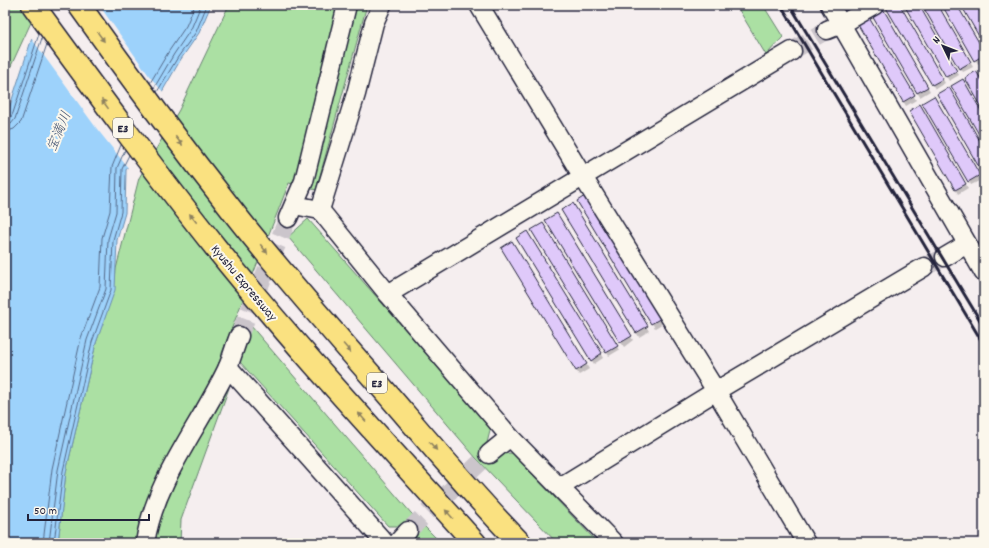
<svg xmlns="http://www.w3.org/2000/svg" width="989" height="548" font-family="Dekko,'Klee One',sans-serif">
  <rect width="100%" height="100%" fill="#f5eeef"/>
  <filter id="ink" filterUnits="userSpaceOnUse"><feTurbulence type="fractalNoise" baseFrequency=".025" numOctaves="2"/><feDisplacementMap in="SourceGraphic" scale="8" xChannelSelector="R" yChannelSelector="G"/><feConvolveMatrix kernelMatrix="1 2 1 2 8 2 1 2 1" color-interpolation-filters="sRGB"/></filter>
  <g filter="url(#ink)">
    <g fill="#abe0a3" stroke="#66816f">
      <path d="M5 5H39L5 79Z"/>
      <path d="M229 5H367L316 190 289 183 222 353 229 388 181 520 180 543H58L66 472 96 343 114 290 116 269 139 178 179 110Z"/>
      <path d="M736 5H763L783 37 766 55Z"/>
      <path d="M308 219 491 427 484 455 512 453 598 543H557L476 458 288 237Z"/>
      <path d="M251 326 411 513 441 543H409L412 526H388L239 361Z"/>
    </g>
    <path fill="#9dd2fb" stroke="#6c8cae" d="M47 5H211L199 33 181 59 159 97 126 170 125 213 117 240 115 290 96 343 66 472 58 543H5V121L31 41Z"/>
    <path fill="#f5eeef" d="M45 5H99L150 77 164 93 129 169 97 129 31 38Z"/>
    <g fill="#0003">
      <path d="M849 5H870L854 14Z"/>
      <path d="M889 5H899L945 83 935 89 887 6Z"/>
      <path d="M905 5H918L959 75 949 81Z"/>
      <path d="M923 5H937L973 67 963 72Z"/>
      <path d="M943 5H956L984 53V60L978 64Z"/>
      <path d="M882 9 930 91 920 97 872 15Z"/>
      <path d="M868 17 916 100 906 106 858 23Z"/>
      <path d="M948 89 984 150V173L938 94Z"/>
      <path d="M933 97 981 180 971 185 924 103Z"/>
      <path d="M920 106 968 188 958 194 910 111Z"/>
      <path d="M578 202 665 322 655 328Z"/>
      <path d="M572 204 649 331 639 337 563 211Z"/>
      <path d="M557 214 633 340 624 347 547 220Z"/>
      <path d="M542 224 619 350 609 356 532 230Z"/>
      <path d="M527 232 603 358 594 364 517 238Z"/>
      <path d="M512 243 589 369 579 375 502 249Z"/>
    </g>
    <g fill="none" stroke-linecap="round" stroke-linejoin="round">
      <g stroke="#536888" stroke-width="1">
        <path d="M150 83 169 51 186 26 195 5"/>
        <path d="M154 88 174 54 191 29 201 5"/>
        <path d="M157 92 178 57 196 32 207 5"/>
        <path d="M5 120 10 119 13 113 39 34"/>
        <path d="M5 126 11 124 15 119 42 38"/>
        <path d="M5 132 14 129 21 122 47 44"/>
        <path d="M43 543 52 469 81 338 100 287 102 238 110 211 112 167 121 145"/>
        <path d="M49 543 58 470 87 340 106 289 108 239 116 212 117 168 125 150"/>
        <path d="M54 543 63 471 92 342 111 290 113 240 121 212 122 169 129 155"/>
      </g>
    </g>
    <g fill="#dfc9fa" stroke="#22223b">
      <path d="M887 5H900L943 79 932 85 885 6Z"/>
      <path d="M904 5H919L957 71 946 77Z"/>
      <path d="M922 5H938L971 62 959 69Z"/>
      <path d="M942 5H957L984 51V55L974 61Z"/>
      <path d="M961 5H976L984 18V45Z"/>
      <path d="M980 5H984V13Z"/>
      <path d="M882 7 928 87 917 93 871 14Z"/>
      <path d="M868 16 915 95 903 102 857 23Z"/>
      <path d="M984 67V77L980 69Z"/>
      <path d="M976 71 984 84V111L965 78Z"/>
      <path d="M963 79 984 116V143L951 86Z"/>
      <path d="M949 87 984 148 983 174 937 94Z"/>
      <path d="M934 96 980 175 968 182 922 103Z"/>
      <path d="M920 104 966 184 955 190 909 111Z"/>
      <path d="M588 194 663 317 651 324 577 201Z"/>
      <path d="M573 203 648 326 636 333 561 210Z"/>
      <path d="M557 213 632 336 620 343 545 220Z"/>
      <path d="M543 223 618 346 606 353 531 230Z"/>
      <path d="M527 231 602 353 591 361 516 238Z"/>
      <path d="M512 241 587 364 576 371 501 248Z"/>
    </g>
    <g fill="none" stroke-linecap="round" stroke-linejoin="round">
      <g stroke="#cbc5cb" stroke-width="18" stroke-dasharray="18 9" stroke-linecap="butt">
        <path d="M792 51 827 30"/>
        <path d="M924 267 945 257"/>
        <path d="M239 336 288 218"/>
        <path d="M408 531 489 454"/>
      </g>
      <g stroke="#22223b" stroke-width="21">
        <g id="minor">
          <path d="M479 5 583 177 716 391 806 543"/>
          <path d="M830 5 984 273"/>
          <path d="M827 30 842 24 875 5"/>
          <path d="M294 205 320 210 388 294 510 437 614 543"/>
          <path d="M320 210 356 94 374 23 382 5"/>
          <path d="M288 218 304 181 347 5"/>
          <path d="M945 257 967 244"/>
          <path d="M388 294 792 51"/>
          <path d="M228 367 385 543"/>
          <path d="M489 454 510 437"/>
          <path d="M560 487 716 391 924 267"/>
          <path d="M145 543C155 479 201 425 228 367 232 357 235 346 239 336"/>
          <path d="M397 543 408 531"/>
        </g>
      </g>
      <g stroke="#22223b" stroke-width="25">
        <g id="highway">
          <path d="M33 5C93 87 153 169 216 248 298 350 388 446 475 543"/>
          <path d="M79 5C130 77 183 148 238 218 284 276 334 333 383 389 428 441 472 494 520 543"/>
        </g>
      </g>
      <use href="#minor" stroke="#fbf7ec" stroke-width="18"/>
      <use href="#highway" stroke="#fae180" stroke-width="22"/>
      <g stroke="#22223b" stroke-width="3">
        <path d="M781 5 984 345"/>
        <path d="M790 5 984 327"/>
      </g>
    </g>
    <defs><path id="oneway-solid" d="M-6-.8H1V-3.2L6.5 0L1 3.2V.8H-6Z"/></defs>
    <g fill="#8e825e">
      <use href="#oneway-solid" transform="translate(101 37) rotate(54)"/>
      <use href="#oneway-solid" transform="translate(105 104) rotate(-126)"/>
      <use href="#oneway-solid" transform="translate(179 141) rotate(52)"/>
      <use href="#oneway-solid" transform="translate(193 218) rotate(-128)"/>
      <use href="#oneway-solid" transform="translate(264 249) rotate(51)"/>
      <use href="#oneway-solid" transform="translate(347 348) rotate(49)"/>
      <use href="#oneway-solid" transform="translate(362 417) rotate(-132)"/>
      <use href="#oneway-solid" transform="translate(433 446) rotate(49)"/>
      <use href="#oneway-solid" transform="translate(449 514) rotate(-132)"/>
    </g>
  </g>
  <g text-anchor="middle" stroke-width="4" stroke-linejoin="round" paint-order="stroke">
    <g fill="#fbf7ec" stroke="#636270" stroke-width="1">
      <rect x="113" y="118" width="20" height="20" rx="3"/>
      <rect x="367" y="373" width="20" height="20" rx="3"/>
    </g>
    <g font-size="12" font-weight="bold" fill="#22223b">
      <text x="123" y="132">E3</text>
      <text x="377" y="387">E3</text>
    </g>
    <g font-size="13" fill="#22223b" stroke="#fbf7ec">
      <text transform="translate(245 282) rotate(50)" y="5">Kyushu Expressway</text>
    </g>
    <g font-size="14" font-style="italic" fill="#475775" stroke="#fbf7ec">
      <text transform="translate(58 131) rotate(-67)" y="5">宝満川</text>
    </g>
  </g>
  <rect width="989" height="548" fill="none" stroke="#fbf7ec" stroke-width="20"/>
  <rect x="10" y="10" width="969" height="528" fill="none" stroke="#22223b" stroke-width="1.5" filter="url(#ink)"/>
  <g transform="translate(943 46) rotate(313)" stroke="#fbf7ec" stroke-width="3" paint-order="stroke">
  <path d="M0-3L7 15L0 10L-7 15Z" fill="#22223b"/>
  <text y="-6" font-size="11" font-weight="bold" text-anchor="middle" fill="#22223b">N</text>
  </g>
  <path d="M28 514v6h121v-6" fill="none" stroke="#22223b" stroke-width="2"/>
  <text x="34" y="514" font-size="12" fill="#22223b" stroke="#fbf7ec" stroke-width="3" paint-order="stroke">50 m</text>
</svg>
